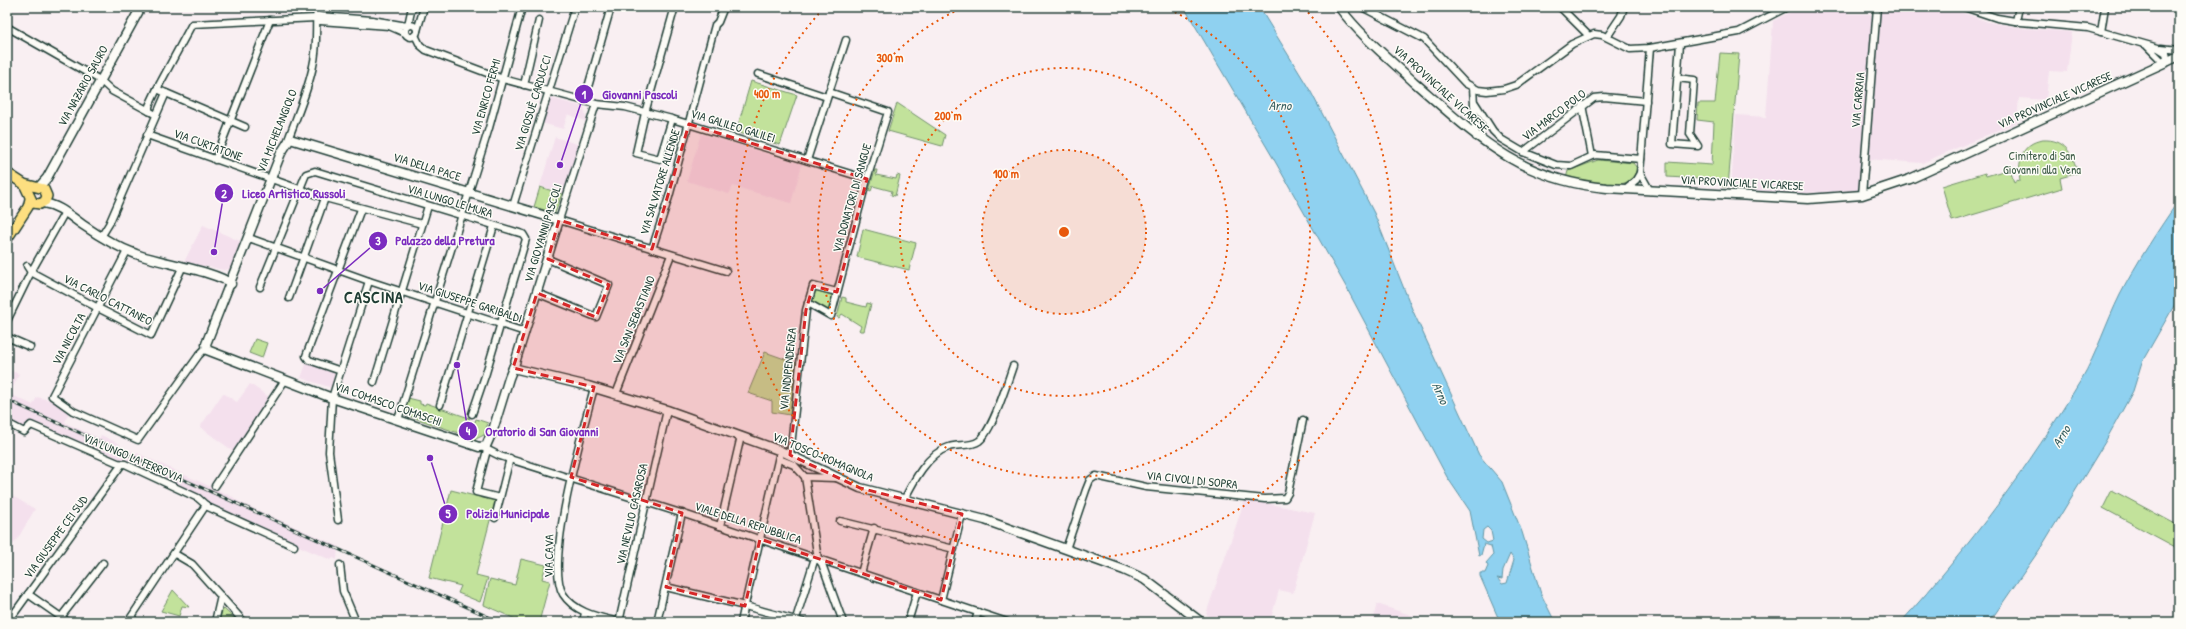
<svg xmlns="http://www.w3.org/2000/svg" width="2186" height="629" font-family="'Patrick Hand',sans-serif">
  <rect width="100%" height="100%" fill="#f9eff2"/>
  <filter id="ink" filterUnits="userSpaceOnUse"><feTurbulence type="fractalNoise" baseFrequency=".025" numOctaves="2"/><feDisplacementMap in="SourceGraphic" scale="8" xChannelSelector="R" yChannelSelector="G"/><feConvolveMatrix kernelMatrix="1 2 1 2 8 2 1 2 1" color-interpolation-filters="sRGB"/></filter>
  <g filter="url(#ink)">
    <g fill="#f4e0ed">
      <path d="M1799 7H1848V14H1873L1859 190 1805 193 1731 189 1736 115 1766 117 1773 21Z"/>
      <path d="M1880 7H1948L1988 22 2022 28 2072 32 2067 72 2049 71 2046 100 2019 98 2017 122 1922 163 1866 159Z"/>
      <path d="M550 98 584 107 587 122 568 114 563 129 542 123Z"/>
      <path d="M701 134 802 164 791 203 733 186 729 194 687 181Z"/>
      <path d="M555 137 580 145 565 194 540 186Z"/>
      <path d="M203 225 242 242 230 269 224 270 184 262Z"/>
      <path d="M307 361 335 371 332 388 301 378Z"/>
      <path d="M7 369 19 374 10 394 33 405 37 397 53 401 69 412 65 422 66 423 92 435 100 438 101 435 120 444 119 446 122 448 137 453 233 497 239 502 338 546 337 560 333 558 331 560 303 548 97 449 95 451 29 421 25 428 7 420Z"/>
      <path d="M250 384 269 397 233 451 200 427 223 393 237 402Z"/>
      <path d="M7 493 35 509 18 538 7 552Z"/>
      <path d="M1245 499 1315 513 1293 593 1279 590 1270 622H1218L1206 614Z"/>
      <path d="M1377 604 1429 621 1372 622Z"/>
    </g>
    <g fill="#c2e29b" stroke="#709068">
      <path d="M1720 53 1739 54 1728 187H1723L1719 180 1667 177V162L1712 165 1714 122 1697 120 1698 103H1715Z"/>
      <path d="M751 81 797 95 780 145 736 132Z"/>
      <path d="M897 103 945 135 942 146 888 131Z"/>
      <path d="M2043 140C2065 139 2072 153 2078 173L2060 178 2062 188 1952 221 1942 186 1985 173 1986 176 2010 169 2014 183 2018 180 2020 182C2018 163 2020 143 2043 140Z"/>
      <path d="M1598 160 1633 163 1637 168C1631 197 1587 181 1566 178L1568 171Z"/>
      <path d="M875 170H877L876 175 896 179 897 175 900 176 895 196 891 195 892 191 873 186 871 191 869 190Z"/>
      <path d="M540 187 562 194 555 213 534 207Z"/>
      <path d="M863 229 916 243 909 270 857 257Z"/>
      <path d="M815 290 834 296 831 310 828 311 812 301Z"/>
      <path d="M842 297 846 298V302L866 307 867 303 871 304 864 331H860L859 330 861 326 842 314 839 318 837 317Z"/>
      <path d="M255 339 267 343 262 358 249 353Z"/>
      <path d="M765 352 796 363 790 415 772 412V401L748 393Z"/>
      <path d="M408 398 420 401V404L425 405 426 403 469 418 470 421 475 422 476 419 488 423 484 435 476 439 403 414Z"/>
      <path d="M451 490 495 501 476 575 488 578 480 602 458 593 461 586 429 578Z"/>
      <path d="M2112 490 2179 526V549L2103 508Z"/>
      <path d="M521 559 546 565 542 579 550 581 539 622H522L484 605 490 579 515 585Z"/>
      <path d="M173 590 189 607 182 606 179 616 161 611Z"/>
      <path d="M224 609 238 622H219L222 611Z"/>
    </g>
    <g fill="#8fd1f0" stroke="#6296a5" fill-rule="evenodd">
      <path d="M1184 7H1259L1311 92 1374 213 1412 309 1479 455 1502 482 1522 532 1541 594 1555 622H1500L1480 576V573H1485L1488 566 1486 563 1493 555 1491 546 1484 544 1481 555 1479 556 1470 511 1447 477 1345 285 1272 156ZM1487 527 1491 531 1493 541 1487 543 1482 539 1483 530ZM1510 554 1514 560 1507 583 1502 584 1497 578 1502 579 1503 570Z"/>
      <path d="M2179 200V297L2142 362 2133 391 2105 442 2040 549 1995 614 1986 622H1901C1969 548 2029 466 2081 380 2097 353 2106 323 2120 295 2137 262 2158 230 2179 200Z"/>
    </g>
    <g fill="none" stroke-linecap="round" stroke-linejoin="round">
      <g stroke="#1f3d34" stroke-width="9">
        <g id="minor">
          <path d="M1362 7 1424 39 1465 83 1478 90 1487 91 1504 89 1516 85 1572 44 1594 34 1602 35 1630 49 1650 48 1739 32 1787 7"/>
          <path d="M1560 7 1589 36"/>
          <path d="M1964 7 1997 18 2021 22 2088 28 2158 48 2166 53 2168 62 2161 60 2146 45"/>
          <path d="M316 18 320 21 389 26 405 33"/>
          <path d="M2016 21 2019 7"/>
          <circle cx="411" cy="31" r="6"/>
          <path d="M408 25 412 7"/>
          <path d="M7 27 100 80 112 91 149 111"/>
          <path d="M417 31 424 7"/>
          <path d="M2101 32 2105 7"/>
          <path d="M415 35 420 45 426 50 503 79 596 104 625 107 672 119 867 179"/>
          <path d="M1607 37 1621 16 1624 7"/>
          <path d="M2161 48 2179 50"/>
          <path d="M758 74 827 97"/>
          <path d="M1677 78 1694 80 1690 134 1698 146 1672 144 1680 44"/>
          <path d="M524 85 539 20"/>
          <path d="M1473 88 1476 137"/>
          <path d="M157 89 192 24 316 18 320 16 372 20 407 26"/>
          <path d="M166 93 245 127"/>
          <path d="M584 101 611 7"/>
          <path d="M1475 103 1493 131 1501 139 1523 152 1556 165 1571 166 1595 155 1641 159"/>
          <path d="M596 104 559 220 726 271"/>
          <path d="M1582 105 1592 156"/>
          <path d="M672 119 660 159 636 153 645 113 674 10"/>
          <path d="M147 135 325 198 422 224"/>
          <path d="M288 140C297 115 308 91 313 66 318 46 315 27 317 7"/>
          <path d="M1523 152 1594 98 1604 97 1646 101"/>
          <path d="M215 160 270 20"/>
          <path d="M807 160 846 40"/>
          <path d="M1640 173 1650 191"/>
          <path d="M1625 189 1636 180 1640 173 1650 48"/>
          <path d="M1862 195 1877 7"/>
          <path d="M513 206 575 7"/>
          <path d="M101 237 109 224 166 93 157 89 149 106V111L156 115"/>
          <path d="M249 238 369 281 525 332"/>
          <path d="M652 249 669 197 715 25 718 22 724 7"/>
          <path d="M127 251 52 396 73 411 138 440 199 355 206 348"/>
          <path d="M27 266 31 272 98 308 151 335 182 268"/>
          <path d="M260 287 306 174 315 171 523 234 526 239 486 373 472 414"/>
          <path d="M537 293 596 317 609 285 548 259"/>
          <path d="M289 298 325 198"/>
          <path d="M808 303 831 316 867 179 888 112 829 92"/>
          <path d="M7 321 31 272 65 212"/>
          <path d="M7 337 30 347"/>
          <path d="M341 371 309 360 306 356 361 209"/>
          <path d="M374 382 428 206"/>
          <path d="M594 388C584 426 544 562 563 594 575 613 599 617 619 622"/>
          <path d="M616 394 671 255"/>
          <path d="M440 405 494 226"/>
          <path d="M398 420 489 128 522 7"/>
          <path d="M7 423 24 432 31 425 118 463 125 464 198 498 208 507 294 546"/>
          <path d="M482 447 500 456 687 515 1007 622"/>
          <path d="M487 450 476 492 500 498"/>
          <path d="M790 455 806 310 813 286 837 292"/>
          <path d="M779 459 794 465 805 477 818 559 822 564 843 622"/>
          <path d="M805 477 835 478"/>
          <path d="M215 486 285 380"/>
          <path d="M904 500C913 482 928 453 949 447 958 444 971 447 979 441 993 430 1007 383 1013 366"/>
          <path d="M495 518 510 458"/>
          <path d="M338 520 329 452 332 398 369 281"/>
          <path d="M840 521 954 549"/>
          <path d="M720 526 741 436"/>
          <path d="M1066 549 1086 490 1090 480 1096 476 1146 487 1265 499 1285 498 1288 493 1303 420"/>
          <path d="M175 554 192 564 244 622"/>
          <path d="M340 565 343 591 356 622"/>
          <path d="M861 573 874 528"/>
          <path d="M666 587 745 606 803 622"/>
          <path d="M28 594 68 622"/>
          <path d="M941 600 962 514"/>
          <path d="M61 617 103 563"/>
          <path d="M8 622 122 464"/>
          <path d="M128 622 206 505"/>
          <path d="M215 622 221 596"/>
          <path d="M583 622 585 613"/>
          <path d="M619 622 667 410"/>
          <path d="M657 622 682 513"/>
          <path d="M741 622 779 456"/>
          <path d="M795 622 814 561 818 559"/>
          <path d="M908 622 917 592"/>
          <path d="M975 622 978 612"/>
        </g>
      </g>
      <g stroke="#1f3d34" stroke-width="11">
        <g id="secondary">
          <path d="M1339 7C1360 35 1388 58 1414 82 1477 137 1519 180 1607 188L1808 199 1862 195 1910 179 2179 56"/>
          <path d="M290 139 559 220 515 363 509 378 493 430 486 446 479 447 332 398 207 350 206 344 281 153Z"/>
          <path d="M39 187 47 178 141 7"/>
          <path d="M43 203C59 205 70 216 83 225 99 236 117 247 136 254 156 262 219 272 231 284"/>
          <path d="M513 368 588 386 667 410 781 451 860 488 985 520 1124 570 1144 579 1201 622"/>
        </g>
      </g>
      <g stroke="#1f3d34" stroke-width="12">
        <g id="primary">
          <path d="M7 173 24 184 44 189 47 196 45 201 40 204 33 203 24 184"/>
          <path d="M7 239 28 207 30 199"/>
        </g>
      </g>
      <use href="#minor" stroke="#fdfcf7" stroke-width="6"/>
      <use href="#secondary" stroke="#fdfcf7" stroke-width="8"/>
      <use href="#primary" stroke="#fddf80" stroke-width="9"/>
      <g stroke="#1f3d34" stroke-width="3">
        <path id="rail" d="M7 400 500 622"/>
      </g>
      <use href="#rail" stroke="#fdfcf7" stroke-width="1.5" stroke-dasharray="4.5" stroke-linecap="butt"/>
    </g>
  </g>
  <path fill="#d62828" fill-opacity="0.2" stroke="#d62828" stroke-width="3" stroke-dasharray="8 5" stroke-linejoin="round" d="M689 124 867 179 837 292 813 286 806 310 790 455 860 488 962 514 941 600 760 539 745 606 666 587 682 513 571 477 594 387 513 368 537 293 596 317 609 285 548 259 559 220 652 249Z"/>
  <circle cx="1064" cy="232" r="82" fill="#e8590c" fill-opacity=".12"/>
  <g fill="none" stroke="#e8590c" stroke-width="2" stroke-dasharray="2 4">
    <circle cx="1064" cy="232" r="82"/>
    <circle cx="1064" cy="232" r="164"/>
    <path d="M1164 7A246 246 0 1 1 964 7"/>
    <path d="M1304 8A328 328 0 1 1 824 8"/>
  </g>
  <g text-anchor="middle" stroke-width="3" stroke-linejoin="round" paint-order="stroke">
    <g font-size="12" fill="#1f3d34" stroke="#fdfcf7">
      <text transform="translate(83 86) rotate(-61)" y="4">VIA NAZARIO SAURO</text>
      <text transform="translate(1441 89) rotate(42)" y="4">VIA PROVINCIALE VICARESE</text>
      <text transform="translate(486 97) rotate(-74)" y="4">VIA ENRICO FERMI</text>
      <text transform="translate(1858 100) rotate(-85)" y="4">VIA CARRAIA</text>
      <text transform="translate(2055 100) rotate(-24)" y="4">VIA PROVINCIALE VICARESE</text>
      <text transform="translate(533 103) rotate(-73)" y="4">VIA GIOSUÈ CARDUCCI</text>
      <text transform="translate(1554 115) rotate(-37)" y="4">VIA MARCO POLO</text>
      <text transform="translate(733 126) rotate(17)" y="4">VIA GALILEO GALILEI</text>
      <text transform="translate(277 131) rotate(-68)" y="4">VIA MICHELANGIOLO</text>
      <text transform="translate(208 145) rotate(20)" y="4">VIA CURTATONE</text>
      <text transform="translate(427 167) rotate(17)" y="4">VIA DELLA PACE</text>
      <text transform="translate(660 182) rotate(-73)" y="4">VIA SALVATORE ALLENDE</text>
      <text transform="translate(1742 183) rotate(3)" y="4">VIA PROVINCIALE VICARESE</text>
      <text transform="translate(852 198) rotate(-74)" y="4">VIA DONATORI DI SANGUE</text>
      <text transform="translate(450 201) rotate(17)" y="4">VIA LUNGO LE MURA</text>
      <text transform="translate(543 233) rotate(-73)" y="4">VIA GIOVANNI PASCOLI</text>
      <text transform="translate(108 300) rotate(27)" y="4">VIA CARLO CATTANEO</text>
      <text transform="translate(470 302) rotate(18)" y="4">VIA GIUSEPPE GARIBALDI</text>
      <text transform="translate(634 320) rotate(-68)" y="4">VIA SAN SEBASTIANO</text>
      <text transform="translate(69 339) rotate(-62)" y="4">VIA NICOLTA</text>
      <text transform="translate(788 369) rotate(-84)" y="4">VIA INDIPENDENZA</text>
      <text transform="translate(388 404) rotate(19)" y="4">VIA COMASCO COMASCHI</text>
      <text transform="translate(823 457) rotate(23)" y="4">VIA TOSCO-ROMAGNOLA</text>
      <text transform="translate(133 458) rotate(23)" y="4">VIA LUNGO LA FERROVIA</text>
      <text transform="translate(1192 480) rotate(6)" y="4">VIA CIVOLI DI SOPRA</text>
      <text transform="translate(632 514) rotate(-77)" y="4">VIA NEVILIO CASAROSA</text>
      <text transform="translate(748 523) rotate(18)" y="4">VIALE DELLA REPUBBLICA</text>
      <text transform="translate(56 537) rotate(-54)" y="4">VIA GIUSEPPE CEI SUD</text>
      <text transform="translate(549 556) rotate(-89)" y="4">VIA CAVA</text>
    </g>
    <g font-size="12" fill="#405e49" stroke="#fdfcf7">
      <text x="2042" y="160">Cimitero di San<tspan x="2042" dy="14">Giovanni alla Vena</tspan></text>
    </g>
    <g font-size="13" font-style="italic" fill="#3b6263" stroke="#fdfcf7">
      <text x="1280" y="110">Arno</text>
      <text transform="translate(1441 393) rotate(66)" y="5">Arno</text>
      <text transform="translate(2061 436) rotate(-59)" y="5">Arno</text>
    </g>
    <g font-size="16" font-weight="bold" letter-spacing="1" fill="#1f3d34" stroke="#fdfcf7">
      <text x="374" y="303">CASCINA</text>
    </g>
  </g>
  <circle cx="1064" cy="232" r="6" fill="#e8590c" stroke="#fdfcf7" stroke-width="2"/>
  <g font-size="12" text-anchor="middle" font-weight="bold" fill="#e8590c" stroke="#fdfcf7" stroke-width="3" stroke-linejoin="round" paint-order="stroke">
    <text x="890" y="62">300 m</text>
    <text x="767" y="98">400 m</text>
    <text x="948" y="120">200 m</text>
    <text x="1006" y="178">100 m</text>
  </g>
  <path fill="none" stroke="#7b2cbf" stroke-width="1.5" d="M560 165L584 94M214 252L224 193M320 291L378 241M457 365L468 431M430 458L448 514"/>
  <g fill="#7b2cbf" stroke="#fdfcf7" stroke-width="1.5">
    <circle cx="560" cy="165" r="4"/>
    <circle cx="214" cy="252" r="4"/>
    <circle cx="320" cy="291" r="4"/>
    <circle cx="457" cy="365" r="4"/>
    <circle cx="430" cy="458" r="4"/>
    <circle cx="584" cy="94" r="10"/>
    <circle cx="224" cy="193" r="10"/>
    <circle cx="378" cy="241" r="10"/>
    <circle cx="468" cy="431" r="10"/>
    <circle cx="448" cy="514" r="10"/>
  </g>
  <g font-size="12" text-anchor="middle" font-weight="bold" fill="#fff">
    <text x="584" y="99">1</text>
    <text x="224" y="198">2</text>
    <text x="378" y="245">3</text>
    <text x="468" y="435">4</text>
    <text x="448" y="518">5</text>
  </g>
  <g font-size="13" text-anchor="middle" font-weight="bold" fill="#7b2cbf" stroke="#fdfcf7" stroke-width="3" stroke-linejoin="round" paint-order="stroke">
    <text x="640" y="99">Giovanni Pascoli</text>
    <text x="294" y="198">Liceo Artistico Russoli</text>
    <text x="445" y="245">Palazzo della Pretura</text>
    <text x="542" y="436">Oratorio di San Giovanni</text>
    <text x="508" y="518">Polizia Municipale</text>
  </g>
  <rect width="2186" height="629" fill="none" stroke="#fdfcf7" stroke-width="24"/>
  <rect x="12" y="12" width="2162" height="605" fill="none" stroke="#1f3d34" stroke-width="1.5" filter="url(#ink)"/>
</svg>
